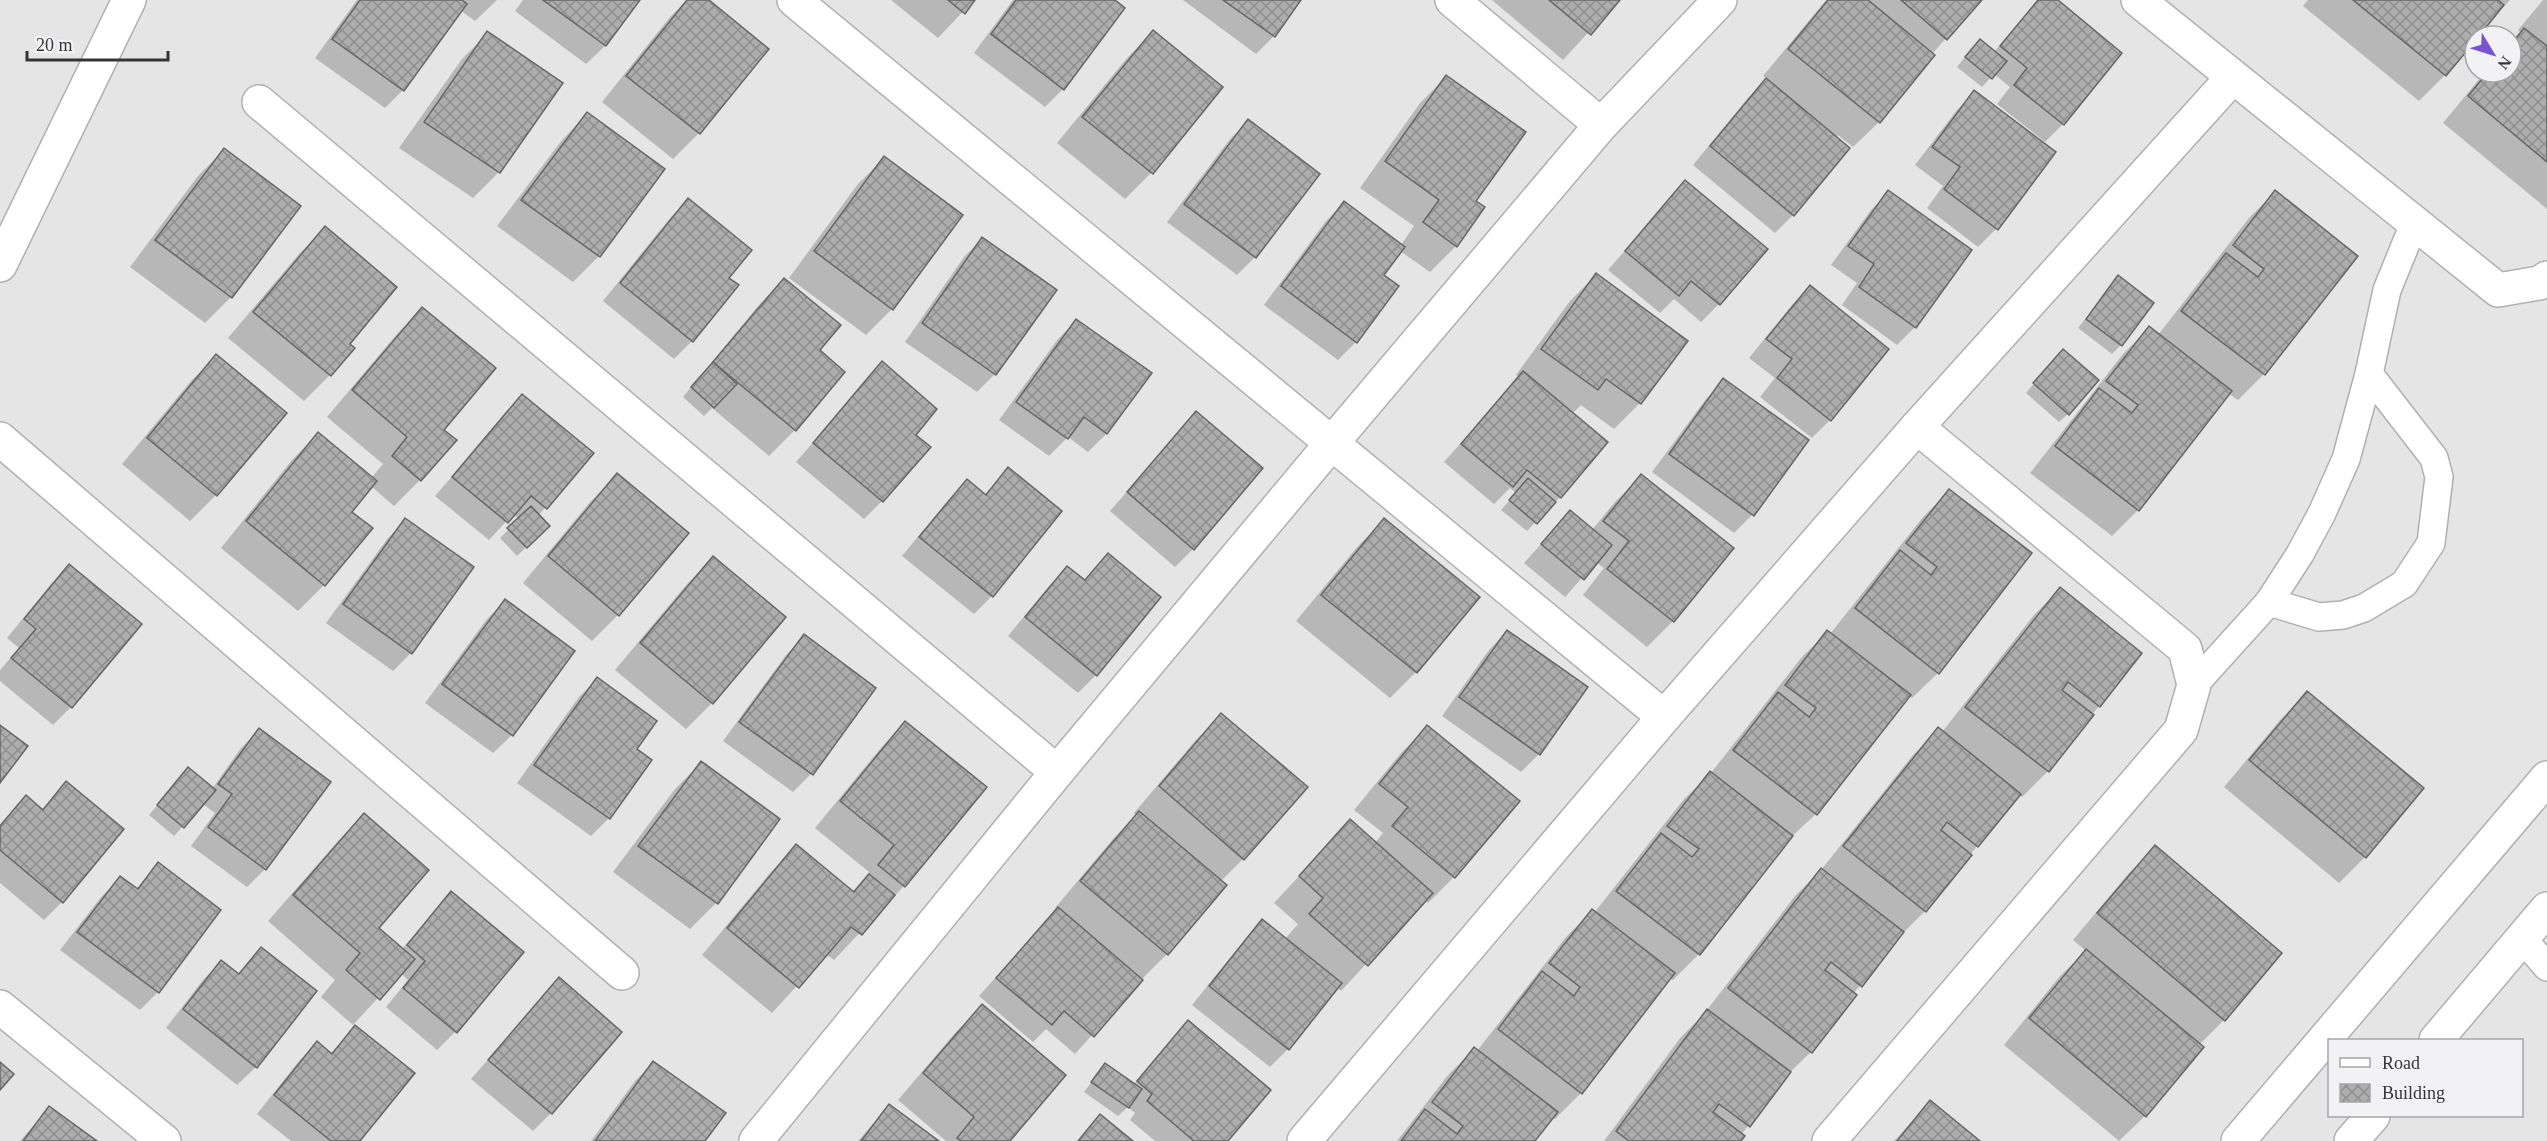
<svg xmlns="http://www.w3.org/2000/svg" width="2547" height="1141" font-family="Georgia,serif">
  <defs>
    <pattern id="building-cross-hatch" width="8" height="8" patternUnits="userSpaceOnUse" patternTransform="scale(1.5)"><rect width="8" height="8" fill="#aeadae"/><path d="M0 0l8 8M0 8l8-8" fill="none" stroke="#8e8e8e"/></pattern>
  </defs>
  <rect width="100%" height="100%" fill="#e5e5e6"/>
  <g fill="#0003">
    <path d="M357 0H497L475 21 460 10 403 90 385 108 315 58Z"/>
    <path d="M523 0H638L605 46 586 64 515 11Z"/>
    <path d="M687 0H707L699 133 673 159 602 102 670 17Z"/>
    <path d="M891 0H974L938 38Z"/>
    <path d="M1013 0H1113L1063 89 1045 107 974 53Z"/>
    <path d="M1183 0H1300L1274 36 1256 54Z"/>
    <path d="M1492 0H1618L1563 60Z"/>
    <path d="M1826 0H1980L1932 54 1879 122 1853 147 1838 135 1793 215 1775 233 1693 165 1748 98 1768 79 1763 76Z"/>
    <path d="M2038 0H2056L2063 124 2045 142 1997 104 2010 87 1994 74 1982 87 1957 67 1971 50 1994 52Z"/>
    <path d="M2308 0H2510L2475 36 2445 75 2419 101 2303 6Z"/>
    <path d="M2543 0H2547V209L2443 123 2485 72H2511V43L2521 33 2518 30Z"/>
    <path d="M1153 32 1221 87 1151 173 1125 199 1057 143 1127 58Z"/>
    <path d="M488 33 561 83 499 172 473 198 399 148 462 59Z"/>
    <path d="M1446 77 1474 202 1456 246 1430 272 1400 251 1382 275 1356 342 1338 360 1264 305 1326 221 1344 203 1401 245 1414 226 1360 188 1420 103Z"/>
    <path d="M1975 92 2054 153 1996 229 1978 247 1927 208 1943 186 1915 165 1957 110Z"/>
    <path d="M587 114 663 169 599 256 573 282 497 226 562 140Z"/>
    <path d="M1248 121 1255 257 1237 275 1167 222 1230 139Z"/>
    <path d="M224 150 231 297 205 323 130 267 198 176Z"/>
    <path d="M884 158 961 215 892 309 866 335 789 278 858 184Z"/>
    <path d="M1685 182 1719 304 1701 322 1674 299 1660 313 1608 270Z"/>
    <path d="M1889 192 1915 327 1897 345 1842 305 1857 283 1831 265 1871 210Z"/>
    <path d="M2275 192 2356 256 2264 374 2238 400 2228 393 2138 510 2112 536 2030 473 2123 354 2149 328 2158 335 2249 218Z"/>
    <path d="M688 200 727 278 692 341 674 359 603 301 670 218Z"/>
    <path d="M325 228 348 344 353 348 330 375 304 401 228 338 299 254Z"/>
    <path d="M982 239 995 374 977 392 905 342 964 257Z"/>
    <path d="M1596 275 1686 341 1640 403 1614 429 1581 405 1572 414 1605 442 1560 497 1527 531 1501 510 1516 493 1510 488 1494 504 1444 462 1519 377 1516 375 1570 301Z"/>
    <path d="M2119 277 2121 345 2112 354 2078 328Z"/>
    <path d="M784 280 818 351 795 430 769 456 712 408 704 416 683 397 758 306Z"/>
    <path d="M1810 287 1887 349 1830 420 1812 438 1760 397 1775 378 1749 358 1792 305Z"/>
    <path d="M422 309 442 430 420 480 394 506 371 486 350 512 324 585 298 611 221 548 292 460 318 434 371 478 383 464 327 417 396 335Z"/>
    <path d="M1076 321 1149 373 1106 434 1088 452 1068 437 1049 456 999 420 1058 339Z"/>
    <path d="M217 356 285 413 216 495 190 521 122 464 191 381Z"/>
    <path d="M2054 360 2068 414 2059 422 2026 393Z"/>
    <path d="M882 363 914 435 882 501 864 519 796 462Z"/>
    <path d="M1724 380 1807 441 1752 515 1734 533 1652 472 1706 399Z"/>
    <path d="M522 396 592 453 538 516 548 526 517 556 500 538 519 519 513 514 489 540 435 496Z"/>
    <path d="M1196 413 1193 549 1175 567 1110 511Z"/>
    <path d="M1008 469 992 596 974 614 902 556 949 499 967 481 984 495Z"/>
    <path d="M617 475 618 615 592 641 523 583 591 501Z"/>
    <path d="M1641 476 1673 621 1647 647 1583 595 1604 568 1596 562 1565 597 1524 563 1570 512 1592 530 1615 502Z"/>
    <path d="M1949 491 1938 673 1912 698 1908 695 1816 814 1789 839 1699 954 1673 980 1670 978 1581 1093 1555 1119 1552 1117 1533 1141H1397L1448 1075 1474 1049 1477 1051 1566 937 1592 911 1594 913 1684 799 1711 773 1801 658 1827 632 1830 634 1923 517Z"/>
    <path d="M406 520 411 653 393 671 326 623 388 538Z"/>
    <path d="M1384 520 1478 597 1416 672 1390 698 1296 621 1358 546Z"/>
    <path d="M1108 555 1096 675 1078 693 1008 636 1049 586 1067 568 1083 581Z"/>
    <path d="M713 558 783 618 712 703 686 729 615 670 687 584Z"/>
    <path d="M69 566 71 707 53 725 0 681V670L19 648 7 638 51 584Z"/>
    <path d="M2060 589 2099 706 2048 771 2022 797 2018 795 1925 911 1899 937 1853 994 1811 1052 1788 1074 1741 1135 1739 1141H1604L1681 1037 1703 1015 1795 896 1821 870 1913 755 1939 729 1942 732 2034 615Z"/>
    <path d="M505 601 573 652 512 735 493 753 425 703 487 619Z"/>
    <path d="M1507 631 1539 754 1521 772 1442 716 1489 650Z"/>
    <path d="M804 636 874 689 811 774 793 792 723 741 786 655Z"/>
    <path d="M597 679 635 749 609 818 591 836 517 783 579 697Z"/>
    <path d="M2307 693 2365 857 2339 883 2224 787 2281 719Z"/>
    <path d="M1221 715 1243 859 1221 881 1167 954 1141 980 1075 1054 1046 1029 1033 1042 979 996 1057 909 1055 908 1113 839 1136 815 1134 813 1195 741Z"/>
    <path d="M905 723 904 886 834 960 826 954 772 1013 702 955 771 872 796 846 852 892 869 872 815 828 880 749Z"/>
    <path d="M1427 727 1454 877 1428 903 1425 900 1341 991 1337 987 1288 1049 1270 1067 1192 1005 1245 939 1263 921 1285 939 1298 924 1274 903 1350 821 1375 843 1383 833 1354 810 1401 753Z"/>
    <path d="M259 730 265 869 247 887 191 846 215 813 203 804 174 836 149 815 180 778 212 789 241 748Z"/>
    <path d="M701 763 778 819 716 903 690 929 613 872 675 789Z"/>
    <path d="M66 783 62 902 44 920 0 883V825L26 797 41 810Z"/>
    <path d="M364 815 377 928 402 949 451 893 522 952 455 1032 437 1050 386 1007 408 980 401 973 353 1025 321 997 335 980 268 921 338 841Z"/>
    <path d="M2155 847 2224 1020 2199 1045 2145 1116 2119 1141 2004 1045 2060 976 2086 951 2073 940 2129 873Z"/>
    <path d="M158 864 219 911 158 992 140 1010 60 950 102 896 120 878 136 889Z"/>
    <path d="M261 949 256 1067 237 1085 166 1028 203 980 221 962 237 975Z"/>
    <path d="M559 979 551 1113 533 1131 471 1079Z"/>
    <path d="M982 1006 1008 1141H946L898 1100 956 1032Z"/>
    <path d="M1188 1022 1226 1141H1155L1130 1120 1135 1113 1128 1107 1118 1116 1084 1092 1105 1065 1133 1085Z"/>
    <path d="M355 1027 358 1141H291L257 1114 299 1061 317 1043 330 1054Z"/>
    <path d="M653 1063 703 1141H591L635 1081Z"/>
    <path d="M1930 1102 1978 1141H1894Z"/>
    <path d="M889 1106 936 1141H858Z"/>
    <path d="M49 1108 95 1141H20Z"/>
  </g>
  <g fill="url(#building-cross-hatch)" stroke="#676667" stroke-width="1.5">
    <path d="M360 0H462L467 4 404 91 332 39Z"/>
    <path d="M543 0H640L606 46Z"/>
    <path d="M687 0H709L769 49 700 134 626 76Z"/>
    <path d="M948 0H975L965 14Z"/>
    <path d="M1016 0H1115L1125 8 1064 90 991 34Z"/>
    <path d="M1223 0H1301L1275 37Z"/>
    <path d="M1549 0H1620L1591 35Z"/>
    <path d="M1828 0H1868L1935 55 1880 123 1788 49Z"/>
    <path d="M1901 0H1982L1947 40Z"/>
    <path d="M2038 0H2058L2122 53 2064 125 2014 85 2027 68 2000 46Z"/>
    <path d="M2353 0H2498L2504 5 2479 36H2475V41L2446 76Z"/>
    <path d="M2524 28 2547 46V162L2468 96 2488 72H2511V44Z"/>
    <path d="M1153 30 1223 87 1153 174 1082 117Z"/>
    <path d="M487 31 563 83 500 173 424 122Z"/>
    <path d="M1980 39 2007 61 1992 79 1965 57Z"/>
    <path d="M1446 75 1526 132 1476 201 1485 207 1457 247 1423 222 1439 200 1385 161Z"/>
    <path d="M1766 78 1850 148 1794 216 1710 146Z"/>
    <path d="M1974 90 2056 152 1998 230 1944 189 1960 167 1932 147Z"/>
    <path d="M587 112 665 169 600 257 521 200Z"/>
    <path d="M1248 119 1320 174 1256 258 1184 204Z"/>
    <path d="M224 148 301 206 232 298 155 240Z"/>
    <path d="M884 156 963 215 893 310 814 251Z"/>
    <path d="M1685 180 1768 249 1720 305 1691 281 1679 296 1625 251Z"/>
    <path d="M1888 190 1972 250 1916 328 1859 287 1874 264 1848 246Z"/>
    <path d="M2275 190 2358 256 2265 375 2181 311 2226 253 2258 277 2264 269 2233 245Z"/>
    <path d="M688 198 752 250 729 278 739 285 693 342 620 283Z"/>
    <path d="M1344 201 1405 247 1384 275 1399 286 1357 343 1281 286Z"/>
    <path d="M325 226 397 287 350 344 355 348 331 376 253 312Z"/>
    <path d="M982 237 1057 290 996 375 922 323Z"/>
    <path d="M1596 273 1688 341 1641 404 1606 379 1598 390 1541 349Z"/>
    <path d="M2118 275 2154 303 2122 346 2086 319Z"/>
    <path d="M784 278 841 325 820 350 845 372 796 431 713 362Z"/>
    <path d="M1810 285 1889 349 1831 421 1777 378 1792 359 1766 339Z"/>
    <path d="M422 307 496 368 444 430 457 440 421 481 392 456 407 437 352 390Z"/>
    <path d="M1076 319 1152 373 1107 434 1084 417 1068 439 1016 402Z"/>
    <path d="M2149 326 2232 391 2139 511 2055 446 2099 388 2132 413 2138 405 2106 381Z"/>
    <path d="M2063 349 2099 380 2069 415 2033 383Z"/>
    <path d="M216 354 287 413 217 496 147 438Z"/>
    <path d="M882 361 937 409 916 435 931 447 883 502 813 443Z"/>
    <path d="M713 362 737 384 714 408 691 387Z"/>
    <path d="M1523 371 1608 442 1561 498 1527 470 1513 487 1461 444Z"/>
    <path d="M1723 378 1809 440 1754 516 1669 454Z"/>
    <path d="M522 394 594 453 547 509 531 496 508 523 452 477Z"/>
    <path d="M1196 411 1263 468 1194 550 1127 492Z"/>
    <path d="M318 432 377 481 352 512 373 528 325 586 246 521Z"/>
    <path d="M1008 467 1062 511 993 597 919 537 967 479 986 495Z"/>
    <path d="M617 473 689 533 619 616 548 556Z"/>
    <path d="M1641 474 1734 548 1674 622 1607 569 1629 541 1603 521Z"/>
    <path d="M1528 478 1556 502 1537 524 1509 500Z"/>
    <path d="M1949 489 2032 553 1939 674 1855 608 1900 550 1931 575 1937 567 1906 543Z"/>
    <path d="M531 506 550 526 527 548 507 528Z"/>
    <path d="M1570 510 1612 545 1584 580 1541 544Z"/>
    <path d="M405 518 474 567 412 654 343 604Z"/>
    <path d="M1384 518 1480 597 1417 673 1321 595Z"/>
    <path d="M1108 553 1161 597 1097 676 1025 617 1067 566 1085 580Z"/>
    <path d="M713 556 786 617 713 704 640 643Z"/>
    <path d="M69 564 142 624 72 708 11 658 36 629 24 619Z"/>
    <path d="M2060 587 2142 653 2100 707 2068 682 2062 690 2094 715 2049 772 1965 707Z"/>
    <path d="M505 599 575 651 513 736 442 684Z"/>
    <path d="M1507 630 1588 687 1540 755 1459 697Z"/>
    <path d="M1827 630 1911 695 1817 815 1733 750 1778 692 1809 717 1816 708 1785 685Z"/>
    <path d="M804 634 876 688 813 775 739 722Z"/>
    <path d="M597 677 657 721 637 749 652 760 610 819 534 765Z"/>
    <path d="M2307 691 2424 788 2366 858 2249 760Z"/>
    <path d="M1221 713 1308 787 1244 860 1159 786Z"/>
    <path d="M905 721 987 787 905 887 878 865 894 845 840 801Z"/>
    <path d="M0 725 28 746 0 783Z"/>
    <path d="M1427 725 1520 801 1455 878 1392 826 1408 807 1379 784Z"/>
    <path d="M1938 727 2021 794 1978 847 1947 822 1941 830 1972 855 1926 912 1843 846Z"/>
    <path d="M259 728 331 782 266 870 208 827 232 794 218 784Z"/>
    <path d="M701 761 780 819 718 904 638 846Z"/>
    <path d="M188 767 216 790 184 828 157 805Z"/>
    <path d="M1710 771 1793 836 1700 955 1616 891 1661 833 1692 857 1699 849 1667 826Z"/>
    <path d="M66 781 124 829 63 903 0 850V826L26 795 43 810Z"/>
    <path d="M1139 811 1227 885 1168 955 1080 881Z"/>
    <path d="M364 813 429 870 379 928 415 959 380 1000 346 970 360 953 293 895Z"/>
    <path d="M1350 819 1433 893 1368 966 1309 914 1323 898 1299 876Z"/>
    <path d="M796 844 854 892 869 874 895 895 862 935 851 927 799 988 727 928Z"/>
    <path d="M2155 845 2282 953 2225 1021 2097 913Z"/>
    <path d="M158 862 221 910 159 993 77 932 120 876 138 889Z"/>
    <path d="M1821 868 1904 932 1862 987 1831 962 1825 970 1857 995 1812 1053 1728 988Z"/>
    <path d="M451 891 524 952 457 1033 403 988 425 961 407 945Z"/>
    <path d="M1058 907 1143 980 1094 1037 1064 1011 1052 1025 996 978Z"/>
    <path d="M1592 909 1675 973 1582 1094 1498 1029 1542 971 1574 996 1580 987 1549 963Z"/>
    <path d="M1262 919 1342 983 1289 1050 1209 986Z"/>
    <path d="M261 947 317 991 257 1068 183 1009 221 960 239 974Z"/>
    <path d="M2086 949 2204 1047 2146 1117 2029 1018Z"/>
    <path d="M559 977 622 1032 552 1114 488 1060Z"/>
    <path d="M982 1004 1066 1075 1010 1141H961L957 1138 974 1117 923 1073Z"/>
    <path d="M1707 1009 1791 1072 1750 1127 1719 1104 1713 1112 1745 1136 1741 1141H1629L1616 1131Z"/>
    <path d="M1188 1020 1271 1090 1228 1141H1194L1147 1101 1152 1094 1137 1081Z"/>
    <path d="M355 1025 415 1073 360 1141H331L274 1095 317 1041 332 1054Z"/>
    <path d="M1474 1047 1558 1112 1535 1141H1401L1425 1109 1457 1134 1463 1126 1432 1102Z"/>
    <path d="M653 1061 726 1113 705 1141H595Z"/>
    <path d="M0 1062 14 1074 0 1090Z"/>
    <path d="M1105 1063 1142 1089 1129 1108 1091 1082Z"/>
    <path d="M1930 1100 1980 1141H1897Z"/>
    <path d="M889 1104 939 1141H861Z"/>
    <path d="M49 1106 97 1141H23Z"/>
    <path d="M1100 1114 1133 1141H1078Z"/>
  </g>
  <g fill="none" stroke-linecap="round" stroke-linejoin="round">
    <g stroke="#afb0b1" stroke-width="30">
      <g id="service">
        <path d="M2269 602 2319 617 2343 615 2364 608 2404 584 2431 543 2439 477 2434 458 2369 374"/>
        <path d="M2194 685 2269 602 2300 554 2322 513 2346 459 2369 374 2387 290 2414 224"/>
        <path d="M2522 938 2547 967"/>
      </g>
    </g>
    <g stroke="#afb0b1" stroke-width="36">
      <g id="minor">
        <path d="M794 0 1664 717"/>
        <path d="M1452 0 1601 125"/>
        <path d="M2138 0 2498 290 2539 283 2547 278"/>
        <path d="M259 102 1057 772"/>
        <path d="M0 265 129 0"/>
        <path d="M0 439 622 973"/>
        <path d="M0 1007 164 1141"/>
        <path d="M2436 1040 2547 909"/>
        <path d="M756 1141 1057 772 1331 444 1601 125 1720 0"/>
        <path d="M1304 1141 1664 717 1917 427 2232 78"/>
        <path d="M1829 1141 2181 730 2194 685 2185 649 1917 427"/>
        <path d="M2351 1141 2373 1116"/>
      </g>
    </g>
    <g stroke="#afb0b1" stroke-width="36">
      <path id="secondary" d="M2238 1141 2547 778"/>
    </g>
    <use href="#service" stroke="#fff" stroke-width="27"/>
    <use href="#minor" stroke="#fff" stroke-width="33"/>
    <use href="#secondary" stroke="#fff" stroke-width="33"/>
  </g>
  <rect x="2328" y="1039" width="195" height="78" fill="#f2f2f4" stroke="#a6a6a8" stroke-width="1.5"/>
  <rect x="2340" y="1058" width="30" height="9" fill="#ffffff" stroke="#a6a6a8" stroke-width="1.5"/>
  <text x="2382" y="1069" font-size="18" fill="#353536">Road</text>
  <rect x="2340" y="1084" width="30" height="18" fill="url(#building-cross-hatch)" stroke="#a6a6a8" stroke-width="1.5"/>
  <text x="2382" y="1099" font-size="18" fill="#353536">Building</text>
  <g transform="translate(2493 54) rotate(128)"><circle r="28" fill="#f2f2f4" stroke="#a6a6a8" stroke-width="1.5"/>
  <path d="M0-4.5L10 22L0 15L-10 22Z" fill="#7754ce"/>
  <text y="-9" font-size="16" font-weight="bold" text-anchor="middle" fill="#353536">N</text>
  </g>
  <path d="M27 51v9h141v-9" fill="none" stroke="#353536" stroke-width="3"/>
  <text x="36" y="51" font-size="18" fill="#353536" stroke="#f2f2f4" stroke-width="4.5" paint-order="stroke">20 m</text>
</svg>
